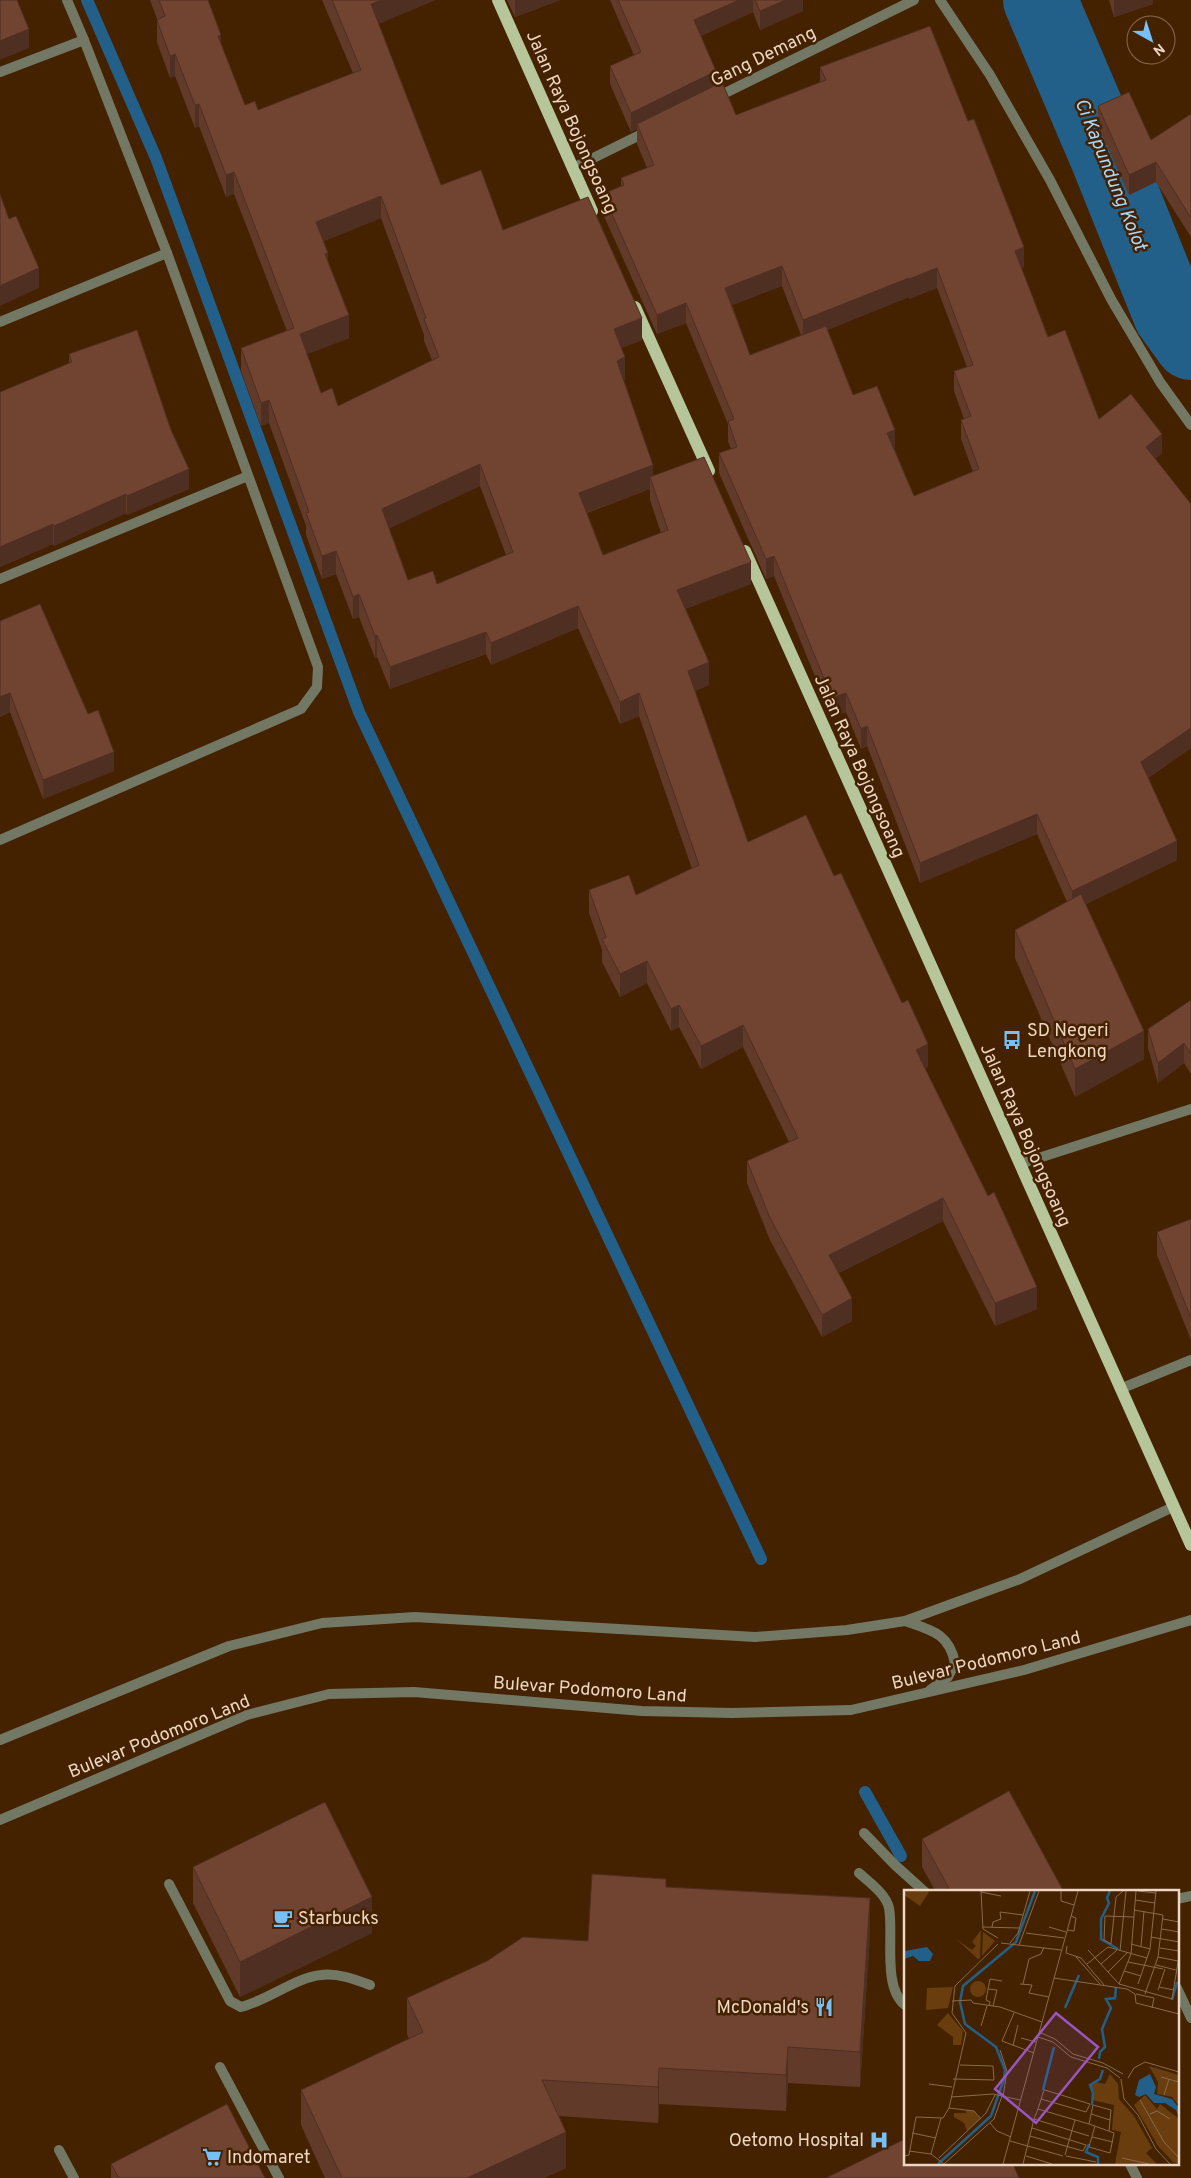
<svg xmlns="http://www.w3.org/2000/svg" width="1191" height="2178" font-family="Overpass,sans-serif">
  <rect width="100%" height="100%" fill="#420"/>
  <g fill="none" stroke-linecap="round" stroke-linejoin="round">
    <g stroke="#236089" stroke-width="12">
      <path d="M87 0 156 158 359 712 761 1559"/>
      <path d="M865 1792 901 1856"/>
    </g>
    <path stroke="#236089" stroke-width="74" d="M1040 0 1107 157 1170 314 1191 343"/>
    <g stroke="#727864" stroke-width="10">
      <path d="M864 1833 895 1865 925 1892"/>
      <path d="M859 1873C869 1882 886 1894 889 1908 894 1934 882 1987 905 2005"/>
      <path d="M169 1884 230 2001 241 2007C266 2001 297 1977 321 1975 338 1973 354 1979 370 1985"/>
      <path d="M1177 1899 1191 1896"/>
      <path d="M1177 1988 1191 2018"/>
      <path d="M220 2067 279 2178"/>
      <path d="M59 2150 74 2178"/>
      <path d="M1130 2164 1137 2178"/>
    </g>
    <g stroke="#727864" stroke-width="10">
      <path d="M940 0 990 75 1050 180 1111 299 1160 382 1191 425"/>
      <path d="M0 72 84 40"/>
      <path d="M715 98 914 0"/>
      <path d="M573 168 648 131"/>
      <path d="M0 322 167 253"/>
      <path d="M0 579 248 476"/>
      <path d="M0 840 301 709 317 687 318 667 167 253 84 40 67 0"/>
      <path d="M1020 1164 1191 1109"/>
      <path d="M1120 1389 1191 1360"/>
    </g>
    <g stroke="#727864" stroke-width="10">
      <path d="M905 1621C931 1630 949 1633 955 1663L948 1677 930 1690"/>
      <path d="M0 1740 229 1646 322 1623 415 1617 755 1637 847 1630 905 1621 1020 1579 1173 1507"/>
      <path d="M0 1820 247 1715 329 1694 414 1692 642 1711 732 1713 851 1710 1024 1670 1191 1620"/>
    </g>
    <g stroke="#b7c59b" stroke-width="12">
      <path d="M498 0 592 211"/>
      <path d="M635 307 709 471"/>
      <path d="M745 551 1191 1545"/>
    </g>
  </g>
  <g fill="#613a2a" fill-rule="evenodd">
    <path d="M150 0H208L221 44 245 105 258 110 353 73 322 0H435L378 24 441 185 503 230 642 340 621 348 625 380H624L653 476 751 584 685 609 709 685 695 691 748 842 834 876 928 1067 925 1068 1037 1309 995 1326 943 1221 838 1273 852 1321 822 1337 770 1240 747 1183V1161L789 1142 743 1047 701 1069 679 1027 671 1031 647 983 620 997 602 962V950L589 913V890L636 895 692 869 639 716 620 724 578 628 491 665 486 654 390 689 377 657 375 658 359 617 353 619 336 574 322 579 306 535V526L269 423 261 426 241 371V348L287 331 234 194 226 197 199 126 195 128 175 76 170 78 157 42V19ZM381 218 424 335V341L432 360 338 406 321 393 307 354 349 338 328 263 324 241ZM480 486 506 555 437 584 408 580 389 528ZM650 489V500L661 533 603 555 587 513Z"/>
    <path d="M507 0H560L515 17Z"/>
    <path d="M610 0H803V11L760 30 753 12 701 36 716 85 736 115 820 82V67L1024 267 1021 268 1048 337 1099 419 1162 453 1155 459 1191 748 1148 778 1177 860 1086 904 1144 1059 1075 1097 1015 958V930L1067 902 1037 834 920 883 867 746 861 749 846 712 832 718 774 576 766 579 719 473V453L731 449 728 441V424L686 323 657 334 603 214V194L621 186V178L647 168 637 144V129L631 132 610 84V66L634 55ZM782 286 801 335 750 355 732 305ZM937 288 967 367 954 371V391L964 419 961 420V439L973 472 914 496 895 450 853 395 827 330 909 297V299Z"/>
    <path d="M1109 0H1153V4L1114 17Z"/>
    <path d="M1098 106 1151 140 1191 114V237L1156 182 1129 195 1098 126Z"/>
    <path d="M69 354 189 489 127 515 126 513 54 546 53 544 0 567 69 363Z"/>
    <path d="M0 621 88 714 114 771 43 799 10 712 0 717Z"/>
    <path d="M1191 1000V1074L1184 1063 1158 1083 1148 1048V1029Z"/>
    <path d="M1191 1219V1340L1157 1255V1232Z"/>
    <path d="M922 1839 1064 1892H936L922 1867Z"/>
    <path d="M193 1867 372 1933 240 1997 193 1903Z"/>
    <path d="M666 1887 870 1934 860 2087 788 2083 786 2111 659 2104 658 2123 559 2116 566 2168 544 2178H325L301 2125V2090L409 2039 407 2034V1998L588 1941Z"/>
    <path d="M111 2164 265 2178H111Z"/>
  </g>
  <g fill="#4f2f22">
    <path d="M382 0H435L371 27V4Z"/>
    <path d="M515 0H560L515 17Z"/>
    <path d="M739 0H753V12L694 39V20Z"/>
    <path d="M786 0H803V11L760 30V11Z"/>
    <path d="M1114 0H1153V4L1114 17Z"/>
    <path d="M29 29V48L0 60V41Z"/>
    <path d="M221 35V58L218 36Z"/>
    <path d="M175 54V76L170 78V56Z"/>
    <path d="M716 71V90L637 124V129L631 132V113Z"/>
    <path d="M199 104V126L195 128V105Z"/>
    <path d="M1156 162V182L1129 195V175Z"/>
    <path d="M234 172V194L226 197V175Z"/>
    <path d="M381 196V218L316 244V222Z"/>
    <path d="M1024 247V267L1015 271V251Z"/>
    <path d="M328 253V276L325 254Z"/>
    <path d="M782 266V286L725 308V288Z"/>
    <path d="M39 268V288L0 306V286Z"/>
    <path d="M937 268V288L909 299V279Z"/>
    <path d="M909 278V297L803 340V320Z"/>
    <path d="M686 303V323L657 334V315Z"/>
    <path d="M349 315V338L300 357V334Z"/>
    <path d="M642 318V340L614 351V329Z"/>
    <path d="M625 357V380L617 383V361Z"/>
    <path d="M269 400V423L261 426V403Z"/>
    <path d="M895 430V450L887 453V433Z"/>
    <path d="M1162 434V453L1146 467V447Z"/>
    <path d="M480 464V486L382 532V509Z"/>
    <path d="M653 465V486L650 477V489L579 515V493Z"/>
    <path d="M189 469V489L127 515V496Z"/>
    <path d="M126 494V513L54 546V526Z"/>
    <path d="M53 524V544L0 567V547Z"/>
    <path d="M336 551V574L322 579V556Z"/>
    <path d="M774 556V576L766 579V559Z"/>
    <path d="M751 562V584L677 612V590Z"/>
    <path d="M359 594V617L353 619V597Z"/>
    <path d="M578 606V628L491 665V643Z"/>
    <path d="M486 632V654L390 689V667Z"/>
    <path d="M377 635V657L375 658V636Z"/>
    <path d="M709 662V685L688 694V671Z"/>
    <path d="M10 693V712L0 717V697Z"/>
    <path d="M639 693V716L620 724V702Z"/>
    <path d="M846 693V712L832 718V698Z"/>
    <path d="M867 726V746L861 749V729Z"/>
    <path d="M1191 728V748L1141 782V762Z"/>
    <path d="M114 752V771L43 799V780Z"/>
    <path d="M1037 814V834L920 883V863Z"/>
    <path d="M1177 841V860L1072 911V891Z"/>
    <path d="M647 961V983L620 997V974Z"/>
    <path d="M679 1005V1027L671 1031V1009Z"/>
    <path d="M743 1025V1047L701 1069V1046Z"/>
    <path d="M1144 1031V1059L1075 1097V1069Z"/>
    <path d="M1184 1043V1063L1158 1083V1063Z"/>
    <path d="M928 1044V1067L916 1072V1050Z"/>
    <path d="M943 1198V1221L829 1278V1255Z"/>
    <path d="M1037 1287V1309L995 1326V1303Z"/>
    <path d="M852 1298V1321L822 1337V1315Z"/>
    <path d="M372 1897V1933L240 1997V1962Z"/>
    <path d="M870 1898V1934L860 2087V2052Z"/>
    <path d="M788 2047V2083L786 2111V2075Z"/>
    <path d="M659 2068V2104L658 2123V2087Z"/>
    <path d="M566 2132V2168L544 2178H467Z"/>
  </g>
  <g fill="#714331" stroke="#4f2f22" fill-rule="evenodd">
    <path d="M0 0H17L29 29 0 41Z"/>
    <path d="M159 0H208L221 35 218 36 245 105 255 101 258 110 361 70 332 0H382L371 4 441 185 481 170 503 230 588 197 642 318 614 329 625 357 617 361 653 465 579 493 603 555 668 530 650 477 704 457 751 562 677 590 709 662 688 671 748 842 806 815 834 876 841 873 902 1003 908 1000 928 1044 916 1050 988 1196 994 1192 1037 1287 995 1303 943 1198 829 1255 852 1298 822 1315 770 1218 747 1161 798 1138 743 1025 701 1046 679 1005 671 1009 647 961 620 974 602 939 606 937 589 890 629 875 636 895 699 865 639 693 620 702 578 606 491 643 486 632 390 667 377 635 375 636 359 594 353 597 336 551 322 556 306 513 309 512 269 400 261 403 241 348 294 328 234 172 226 175 199 104 195 105 175 54 170 56 157 20 165 16ZM381 196 426 318 424 319 439 357 338 406 332 388 321 393 300 334 349 315 325 254 328 253 316 222ZM480 464 513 552 437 584 433 571 408 580 382 509Z"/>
    <path d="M618 0H739L694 20 716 71 631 113 610 66 641 52Z"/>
    <path d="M755 0H786L760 11Z"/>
    <path d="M930 26 968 121 974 119 1024 247 1015 251 1048 337 1065 330 1099 419 1131 394 1162 434 1146 447 1191 504V728L1141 762 1177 841 1072 891 1037 814 920 863 867 726 861 729 846 693 832 698 774 556 766 559 719 453 737 447 728 421 734 419 686 303 657 315 603 194 624 185 621 178 654 165 637 124 722 82 736 115 826 80 820 67ZM782 266 803 320 909 278V279L937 268 973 365 954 371 971 416 961 420 979 469 914 496 887 433 895 430 877 386 853 395 826 326 750 355 725 288Z"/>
    <path d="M1129 92 1151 140 1191 114V218L1156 162 1129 175 1098 106Z"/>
    <path d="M0 194 9 219 16 216 39 268 0 286Z"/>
    <path d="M137 330 171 430 189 469 127 496 126 494 54 526 53 524 0 547V392L72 362 69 354Z"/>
    <path d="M40 604 88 714 98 710 114 752 43 780 10 693 0 697V621Z"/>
    <path d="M1081 894 1144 1031 1075 1069 1015 930Z"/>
    <path d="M1191 1000V1054L1184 1043 1158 1063 1148 1029Z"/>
    <path d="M1191 1219V1318L1157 1232Z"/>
    <path d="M1009 1791 1064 1892H951L922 1839Z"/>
    <path d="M325 1802 372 1897 240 1962 193 1867Z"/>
    <path d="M592 1874 666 1879V1887L870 1898 860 2052 788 2047 786 2075 659 2068 658 2087 542 2080 566 2132 467 2178H342L301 2090 423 2032 407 1998 487 1961 523 1937 588 1941Z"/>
    <path d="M227 2104 265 2178H119L111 2164Z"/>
    <path d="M905 2139V2164H1013L1019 2178H826Z"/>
  </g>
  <defs>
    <g id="bus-bare" transform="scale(1.5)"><path d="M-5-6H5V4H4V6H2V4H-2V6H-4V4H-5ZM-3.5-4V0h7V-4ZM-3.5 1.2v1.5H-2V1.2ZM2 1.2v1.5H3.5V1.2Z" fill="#76c0f7" stroke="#420" stroke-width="2.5" paint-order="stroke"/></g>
    <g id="cafe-bare" transform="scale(1.5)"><path d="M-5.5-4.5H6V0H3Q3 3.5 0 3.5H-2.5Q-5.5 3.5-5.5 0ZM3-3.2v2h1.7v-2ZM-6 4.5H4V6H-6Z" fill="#76c0f7" stroke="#420" stroke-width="2.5" paint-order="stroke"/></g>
    <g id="restaurant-bare" transform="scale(1.5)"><path d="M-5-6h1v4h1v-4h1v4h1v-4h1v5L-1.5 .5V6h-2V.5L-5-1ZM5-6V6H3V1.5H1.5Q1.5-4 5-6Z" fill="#76c0f7" stroke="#420" stroke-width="2.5" paint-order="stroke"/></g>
    <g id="hospital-bare" transform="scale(1.5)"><path d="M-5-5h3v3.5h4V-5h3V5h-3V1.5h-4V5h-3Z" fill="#76c0f7" stroke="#420" stroke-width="2.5" paint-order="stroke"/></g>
    <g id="supermarket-bare" transform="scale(1.5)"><path d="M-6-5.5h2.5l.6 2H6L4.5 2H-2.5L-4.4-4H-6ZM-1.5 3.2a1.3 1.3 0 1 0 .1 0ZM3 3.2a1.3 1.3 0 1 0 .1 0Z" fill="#76c0f7" stroke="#420" stroke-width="2.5" paint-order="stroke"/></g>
  </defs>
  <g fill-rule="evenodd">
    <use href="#bus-bare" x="1012" y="1040"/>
    <use href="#cafe-bare" x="283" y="1918"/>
    <use href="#restaurant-bare" x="824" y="2007"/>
    <use href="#hospital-bare" x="879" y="2140"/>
    <use href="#supermarket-bare" x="212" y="2157"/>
  </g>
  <g text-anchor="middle" stroke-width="5" stroke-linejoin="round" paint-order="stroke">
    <g font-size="18" fill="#edd6c4" stroke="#420">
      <text transform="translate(763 56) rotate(-26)" y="6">Gang Demang</text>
      <text transform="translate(572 122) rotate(66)" y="6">Jalan Raya Bojongsoang</text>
      <text transform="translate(860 766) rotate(66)" y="6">Jalan Raya Bojongsoang</text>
      <text transform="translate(1026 1135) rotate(66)" y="6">Jalan Raya Bojongsoang</text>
      <text transform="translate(986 1660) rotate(-14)" y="6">Bulevar Podomoro Land</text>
      <text transform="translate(590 1689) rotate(4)" y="6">Bulevar Podomoro Land</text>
      <text transform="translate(159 1736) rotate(-22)" y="6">Bulevar Podomoro Land</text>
    </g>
    <g font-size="18" fill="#edd6c4" stroke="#420" text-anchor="start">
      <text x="1027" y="1036">SD Negeri<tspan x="1027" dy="21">Lengkong</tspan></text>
      <text x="298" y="1924">Starbucks</text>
      <text x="809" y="2013" text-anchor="end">McDonald's</text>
      <text x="864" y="2146" text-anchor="end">Oetomo Hospital</text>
      <text x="227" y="2163">Indomaret</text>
    </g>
    <g font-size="19" font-style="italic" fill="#a7d8fd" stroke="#420">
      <text transform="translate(1112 174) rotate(68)" y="7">Ci Kapundung Kolot</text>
    </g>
  </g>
  <g transform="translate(904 1890)">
    <rect width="275" height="275" fill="#420"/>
    <path d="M2 1H23L25 2 16 16 0 5ZM77 40 76 68 74 69 52 49 68 60 72 56 68 52ZM79 42 91 51 78 66ZM66 99a8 8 0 1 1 16 0a8 8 0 1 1-16 0ZM49 97 44 118 22 120 23 98ZM44 123 59 141 57 155H49V147L33 135ZM245 176 275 185V216L268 207 253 204 254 192ZM206 184 214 194 215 209 230 226 248 258 242 263 253 274H211L217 242 208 240 210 215 188 210 190 202 186 196 192 192 201 194ZM241 205 253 219 256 214 275 229V274L269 272 254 256 230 215ZM62 220 70 221 76 229 63 241 60 233 50 227V223H62Z" fill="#693d0d"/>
    <path d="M23 57 29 64 26 71H15L9 66 0 69 1 61ZM246 184 252 197 250 204 268 209 275 218V227L272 220 261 213H250L242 204 235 207 231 205 235 190Z" fill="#236089"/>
    <path fill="none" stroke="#236089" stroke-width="2.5" d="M206 1 203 8 205 13 197 29V49L214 59M268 110 273 92M161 118 175 85M195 169 196 162 201 157 198 139 207 118 202 109 211 108 212 97M139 200 150 157M188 215 189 203 186 195 196 189 199 180M185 254 182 262 194 267V274M34 274 87 226 100 189 101 180 92 157 61 134 56 112 59 96 112 52 131 1"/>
    <path fill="none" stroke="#886a4e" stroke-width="1" d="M77 1 79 39 94 48M157 1V11L170 15M234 1 252 3M77 2 97 6M231 10 251 13M230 20 259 25 254 67 241 104M259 29 275 32M79 37 115 38M88 37 89 32 97 29 96 22 119 25M145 37 162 42M258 39 275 42M163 40 170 41 172 28 167 26M122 43 160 48M247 47 275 52M97 53 157 60M106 53 114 43 126 1M207 54 200 50 201 26 230 27M207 54 212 7 219 1M227 54 246 59M115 55 135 1M163 56 162 63 177 68 200 95M237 56 240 21M256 58 275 61M184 60 215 94 268 109 275 66M216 61 222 1M172 67 196 94M254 67 274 71M224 72 259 79M183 74 204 57 243 68M197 74 213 60M252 75 272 80M220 81 237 86M204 82 223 63M150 88 223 99 231 104 232 113M116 94 128 95 125 103 145 107M119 94 125 69 137 64 140 57M215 94 227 64 232 1M234 94 246 59 252 1M255 97 270 100M84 99 93 100 89 116M254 100 261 79M232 104 250 108 248 118M48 111 67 110 69 113 96 117 138 132M232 113 275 124M85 116 86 112 82 110 86 89 98 91M110 123 98 151 130 163M77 136 83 116M135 142 151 149 169 164 199 173 219 184M134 147 149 152 167 167 203 178 216 188M117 148 132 152M109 156 114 135M96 160 103 181 99 207M257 187 275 192M224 188 230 178 241 172 275 182M49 189 90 190 89 176 56 175M217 189 220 209 234 225 252 259 266 274M25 194 48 197M260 205 265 189M47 207 89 204 116 210M236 210 260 252 275 268M45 218 70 221 77 229M134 219 185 234 210 243 206 263 185 257 191 236M187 224 206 230M246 224 253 221 266 229M130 229 185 246M86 233 93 241 107 247M185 234 189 215 207 220 205 241M8 243 32 248M126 246 179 261 182 255 128 238M188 247 209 252M106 251 159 266M5 261 27 264 40 274M27 264 37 228M161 265 171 230M0 266 5 265 12 227 39 228 45 218 62 143 48 123 51 96 94 54M122 266 148 274M162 266 192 272M35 268 82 223 91 205M218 268 245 274M40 274 90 229 98 206M99 274 174 1M119 274 130 229 134 219 140 200H141L186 214 182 222 137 209"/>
    <path fill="#9856c0" fill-opacity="0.15" stroke="#9856c0" stroke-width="2.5" d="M152 123 194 157 132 233 91 199Z"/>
    <rect width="275" height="275" fill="none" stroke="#edd6c4" stroke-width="2.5"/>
  </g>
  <g transform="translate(1151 40) rotate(141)"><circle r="24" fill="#442200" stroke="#886a4e"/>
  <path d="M0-4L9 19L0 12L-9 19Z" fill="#76c0f7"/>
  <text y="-8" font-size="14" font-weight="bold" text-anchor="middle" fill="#edd6c4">N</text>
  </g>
</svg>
